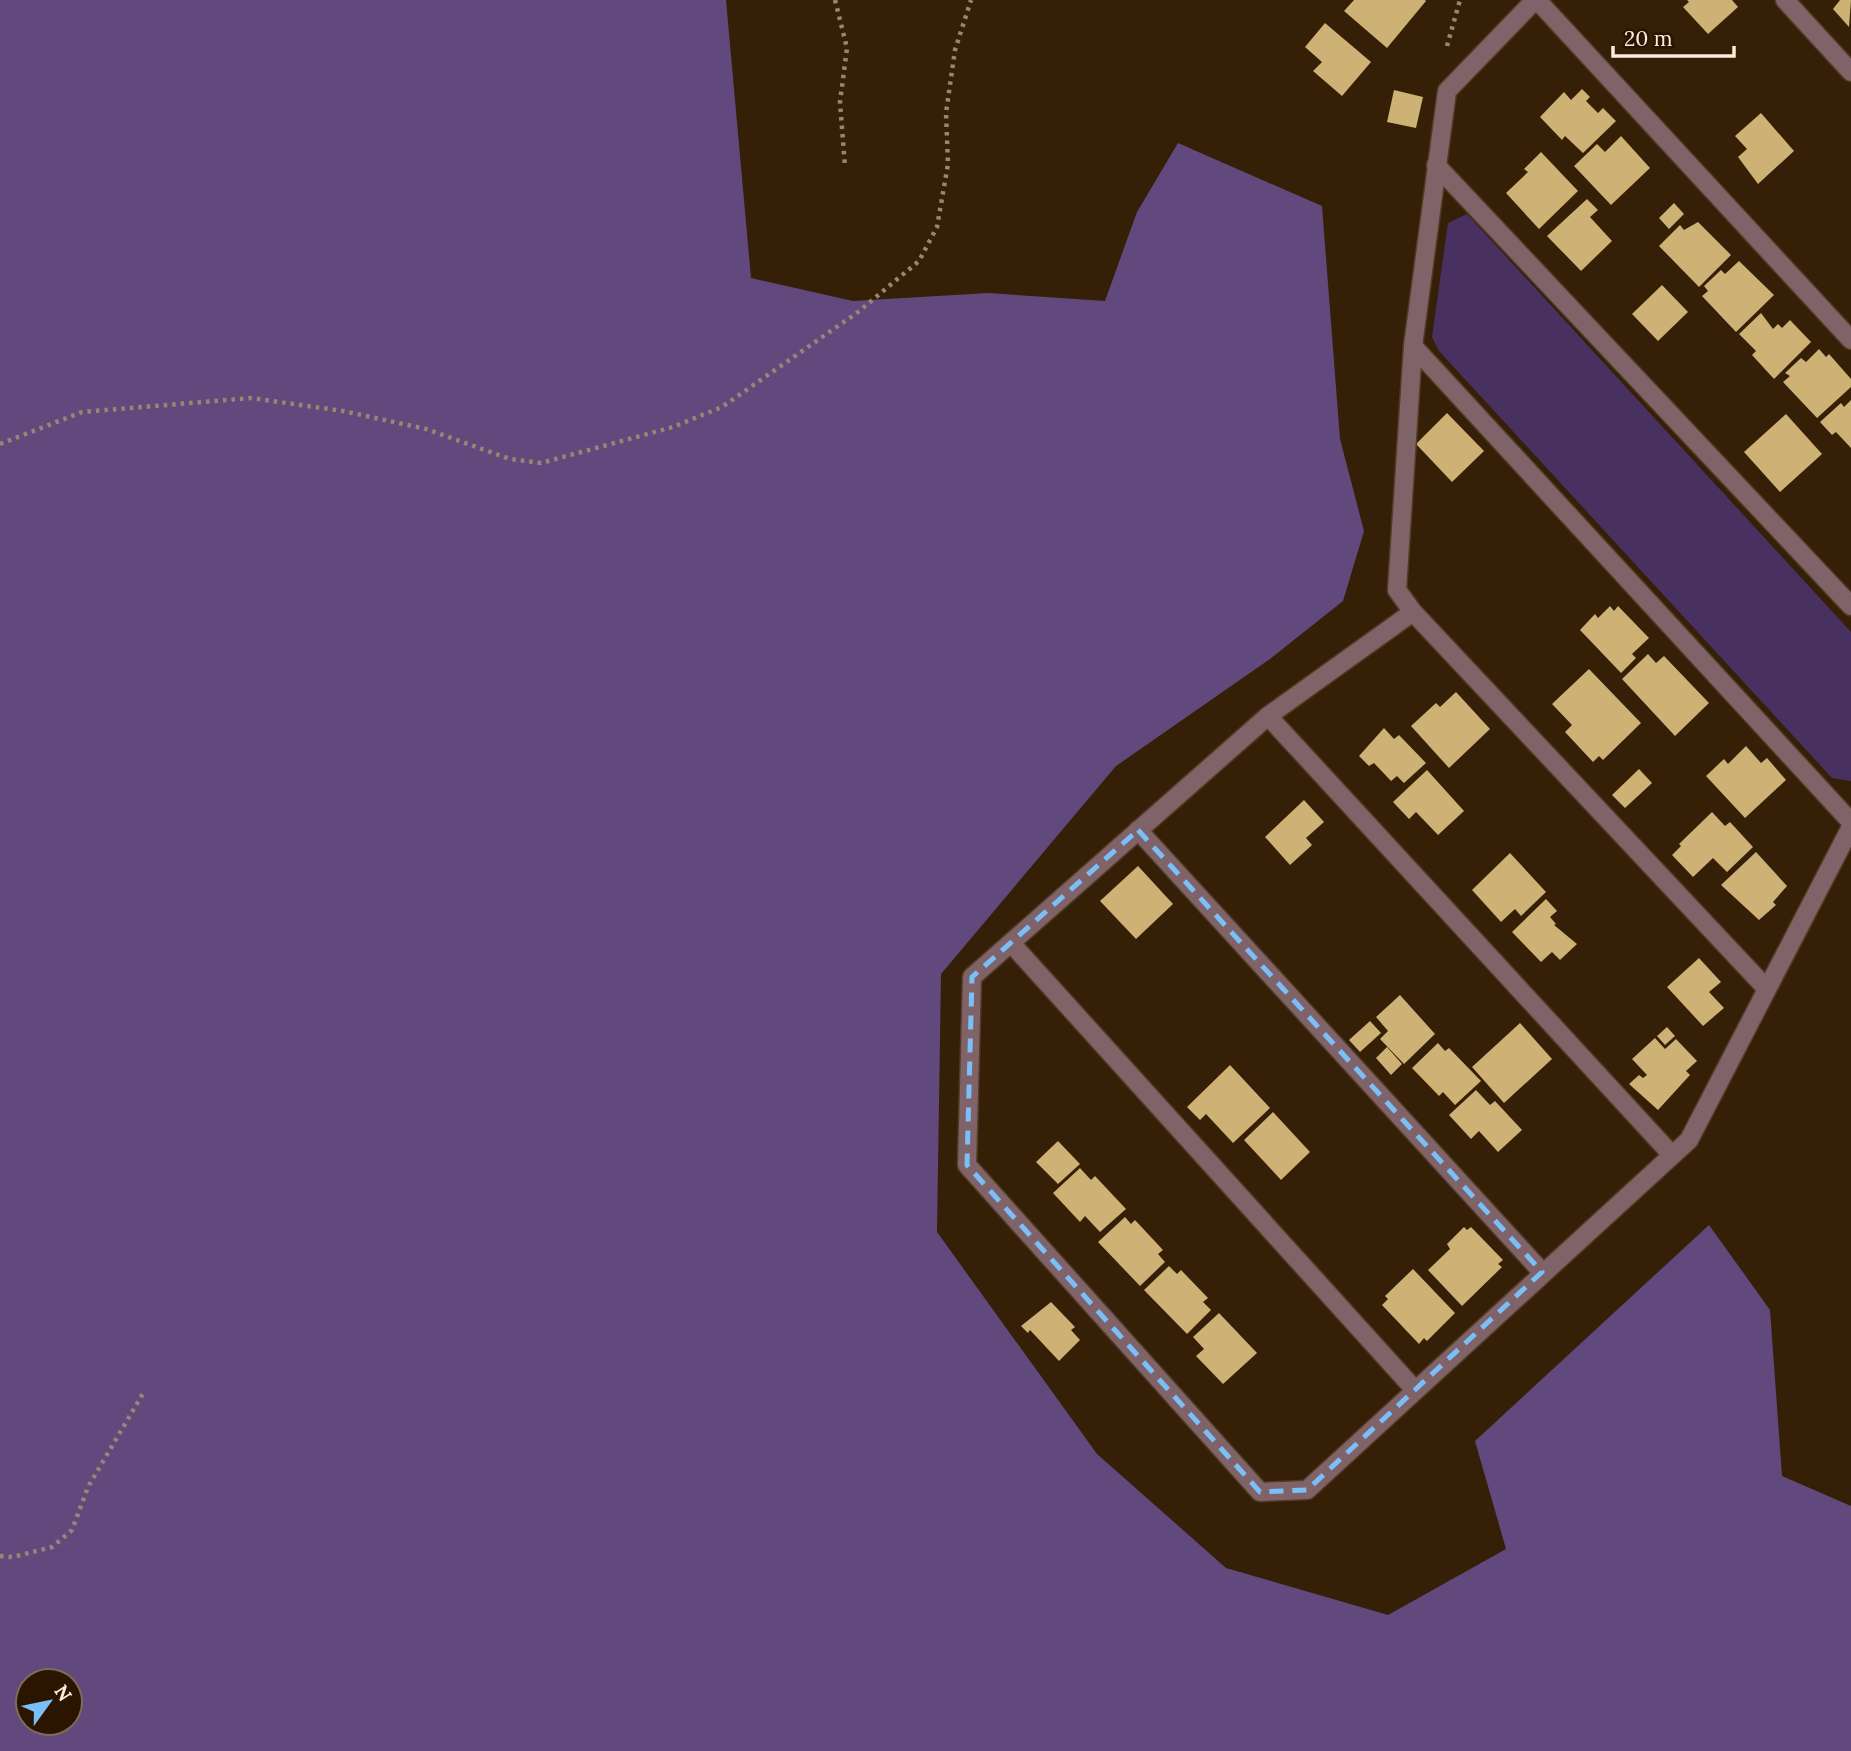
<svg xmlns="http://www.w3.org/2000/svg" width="1851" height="1751" font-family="Lora,serif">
  <rect width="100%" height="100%" fill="#351f06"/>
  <path fill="#483160" d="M1467 214 1851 632V781L1832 778 1439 351 1432 337 1448 223Z"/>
  <path fill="#62497d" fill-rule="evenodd" d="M0 0H726L751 278 853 301 988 293 1105 301 1137 212 1178 143 1322 206 1340 439 1364 531 1343 601 1270 659 1116 766 941 974 937 1232 1097 1454 1226 1568 1388 1615 1506 1549 1475 1441 1709 1225 1770 1310 1782 1476 1851 1506V1751H0ZM28 1681H70V1723H28Z"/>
  <g fill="#ceb175">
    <path d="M1354 0H1425L1426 1 1387 48 1344 11Z"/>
    <path d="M1687 0H1732L1738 7 1708 34 1683 7 1689 2Z"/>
    <path d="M1840 0H1851L1849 27 1833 9Z"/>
    <path d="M1325 23 1371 62 1342 96 1313 71 1322 62 1305 47Z"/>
    <path d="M1582 89 1590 97 1586 101 1598 113 1603 108 1616 121 1583 153 1565 136 1562 140 1540 117 1564 92 1571 100Z"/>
    <path d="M1394 90 1423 97 1416 128 1387 122Z"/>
    <path d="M1761 113 1794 151 1758 184 1738 157 1747 149 1735 136Z"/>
    <path d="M1621 136 1650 168 1611 205 1574 166 1597 144 1605 152Z"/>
    <path d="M1541 152 1578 191 1539 229 1506 193 1528 172 1524 169Z"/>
    <path d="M1587 199 1598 210 1590 217 1612 241 1581 271 1547 236Z"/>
    <path d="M1674 203 1684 214 1669 229 1659 218Z"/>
    <path d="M1698 222 1731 255 1699 287 1659 246 1680 225 1684 230Z"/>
    <path d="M1739 261 1774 295 1736 332 1702 296 1708 291 1704 286 1721 270 1725 274Z"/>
    <path d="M1662 285 1688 312 1658 341 1632 314Z"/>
    <path d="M1761 313 1773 329 1778 324 1782 328 1790 320 1811 342 1774 379 1752 355 1756 351 1739 334Z"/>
    <path d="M1819 349 1826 357 1829 354 1851 379V387L1817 418 1783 382 1790 376 1785 373 1801 358 1806 362Z"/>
    <path d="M1851 400V448L1836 432 1832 435 1820 422 1841 403 1844 407Z"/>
    <path d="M1447 413 1484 451 1452 482 1416 444Z"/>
    <path d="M1786 414 1822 454 1780 492 1744 452Z"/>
    <path d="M1610 606 1614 611 1618 606 1649 638 1632 654 1636 658 1621 673 1580 630 1595 614 1598 618Z"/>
    <path d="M1648 654 1656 663 1664 656 1709 703 1675 736 1622 679Z"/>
    <path d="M1589 669 1641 723 1603 760 1599 756 1593 762 1565 732 1572 725 1552 704Z"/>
    <path d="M1456 692 1490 729 1449 768 1411 726 1436 703 1440 707Z"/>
    <path d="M1384 728 1394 739 1399 735 1426 763 1404 783 1397 776 1391 781 1374 763 1369 766 1359 756Z"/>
    <path d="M1746 746 1761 763 1767 758 1786 780 1745 818 1706 776 1724 759 1728 764Z"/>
    <path d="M1639 769 1652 783 1625 808 1612 795Z"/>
    <path d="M1427 770 1464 811 1438 835 1416 812 1409 819 1393 802Z"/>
    <path d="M1304 800 1324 822 1306 838 1312 845 1290 865 1265 837Z"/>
    <path d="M1712 812 1725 826 1730 822 1753 847 1727 872 1713 858 1693 877 1672 855 1681 846 1679 844Z"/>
    <path d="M1756 852 1787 886 1773 902 1776 905 1759 920 1721 885Z"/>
    <path d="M1510 853 1546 892 1521 916 1515 909 1501 922 1472 890Z"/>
    <path d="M1138 866 1173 904 1136 939 1100 901Z"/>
    <path d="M1546 899 1557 911 1550 917 1556 924 1554 925 1577 944 1560 960 1552 952 1541 962 1512 932Z"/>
    <path d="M1699 958 1721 982 1709 992 1724 1008 1703 1026 1667 987Z"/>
    <path d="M1400 995 1435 1034 1404 1064 1380 1039 1388 1031 1376 1017Z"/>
    <path d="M1370 1021 1381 1033 1360 1052 1349 1040Z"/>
    <path d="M1520 1023 1552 1059 1504 1103 1472 1067Z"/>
    <path d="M1667 1027 1675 1036 1665 1045 1657 1036Z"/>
    <path d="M1655 1038 1665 1049 1676 1039 1697 1061 1686 1071 1690 1075 1658 1110 1629 1084 1639 1075 1643 1078 1647 1075 1632 1059Z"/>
    <path d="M1438 1043 1445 1051 1449 1048 1481 1081 1455 1105 1443 1092 1439 1096 1412 1068Z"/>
    <path d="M1387 1047 1402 1064 1391 1075 1376 1058Z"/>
    <path d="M1230 1065 1270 1108 1233 1143 1206 1114 1200 1120 1187 1107Z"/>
    <path d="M1476 1090 1490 1105 1495 1101 1522 1130 1498 1152 1479 1131 1471 1139 1449 1115Z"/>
    <path d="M1273 1112 1310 1152 1281 1180 1244 1140Z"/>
    <path d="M1058 1141 1080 1164 1058 1184 1036 1162Z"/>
    <path d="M1080 1168 1091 1180 1095 1176 1126 1209 1100 1232 1085 1216 1080 1222 1053 1193Z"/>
    <path d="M1125 1217 1131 1224 1135 1220 1163 1250 1158 1254 1165 1262 1140 1286 1098 1242Z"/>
    <path d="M1464 1227 1467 1230 1471 1227 1503 1260 1498 1264 1502 1267 1462 1306 1428 1270 1450 1249 1447 1244Z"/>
    <path d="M1169 1266 1177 1274 1181 1270 1208 1298 1203 1302 1211 1310 1187 1334 1144 1290Z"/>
    <path d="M1413 1269 1455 1313 1427 1341 1424 1338 1419 1344 1382 1305 1388 1299 1385 1296Z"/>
    <path d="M1051 1302 1075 1327 1071 1330 1080 1340 1059 1361 1030 1330 1028 1333 1021 1326Z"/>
    <path d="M1219 1313 1257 1353 1223 1384 1196 1356 1204 1349 1193 1337Z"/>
  </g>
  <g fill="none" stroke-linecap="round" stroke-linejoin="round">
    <g stroke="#513c24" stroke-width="21">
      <g id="minor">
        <path d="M1535 0 1447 91 1413 346 1397 590 1413 612 1766 988"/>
        <path d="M1537 0 1851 340"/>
        <path d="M1785 0 1851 72"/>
        <path d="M1436 165 1851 606"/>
        <path d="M1413 346 1851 822"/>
        <path d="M1413 612 1268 716 972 977 967 1165 1260 1492 1307 1490 1689 1140 1851 827"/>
        <path d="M1268 716 1672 1155"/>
        <path d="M1138 830 1542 1272"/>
        <path d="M1011 943 1415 1390"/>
      </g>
    </g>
    <g stroke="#998672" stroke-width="4.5" stroke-dasharray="3.5 5" stroke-linecap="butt">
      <path d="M835 0 847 48 840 102 845 167"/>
      <path d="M1447 46 1460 0"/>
      <path d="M0 444 82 412 251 398 343 411 426 429 510 459 541 463 673 427 722 407 858 312 919 261 937 227 948 164 946 113 955 50 971 0"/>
      <path d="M0 1556 13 1557 52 1547 72 1530 88 1487 145 1390"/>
    </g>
    <use href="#minor" stroke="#806369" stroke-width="18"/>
  </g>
  <path fill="none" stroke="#7abff8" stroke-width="5" stroke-dasharray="14 9" stroke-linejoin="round" d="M1138 830 1542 1272 1307 1490 1260 1492 967 1165 972 977Z"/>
  <g transform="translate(49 1702) rotate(57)"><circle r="33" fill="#2b1500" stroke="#7e6b58" stroke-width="2"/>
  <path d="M0-5L12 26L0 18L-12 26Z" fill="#7abff8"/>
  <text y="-10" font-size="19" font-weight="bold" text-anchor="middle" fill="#fbecdd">N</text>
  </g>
  <path d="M1613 46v10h121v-10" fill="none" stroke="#fbecdd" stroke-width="3.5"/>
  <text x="1624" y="46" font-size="21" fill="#fbecdd" stroke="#2b1500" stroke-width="5" paint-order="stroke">20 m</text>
</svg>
